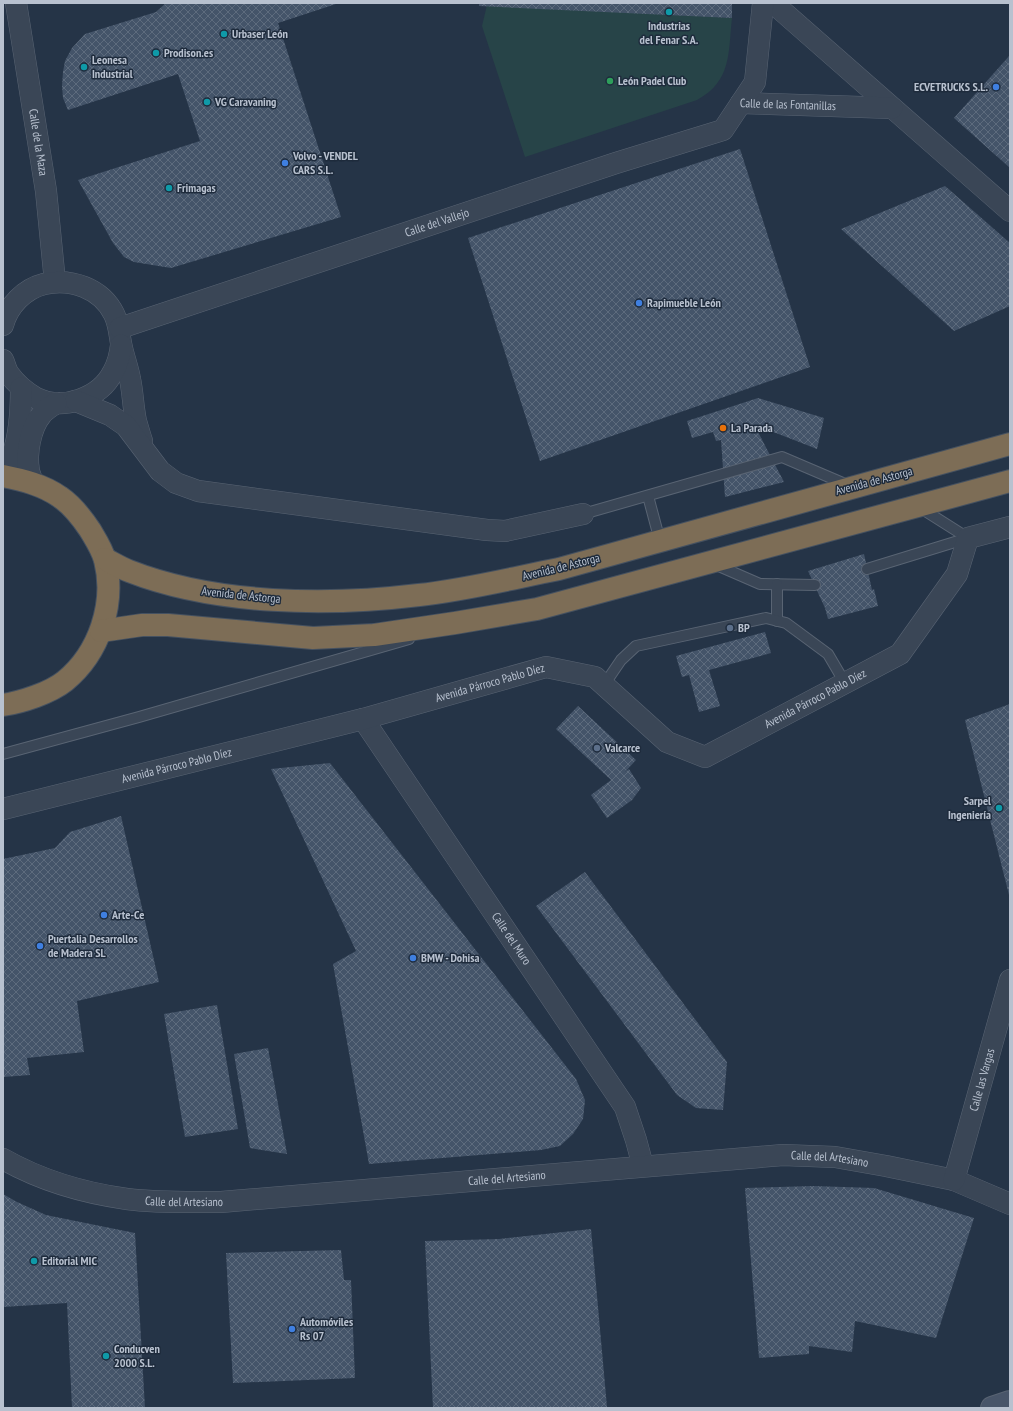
<svg xmlns="http://www.w3.org/2000/svg" width="1013" height="1411" font-family="'PT Sans Narrow',sans-serif">
  <defs>
    <pattern id="building-cross-hatch" width="8" height="8" patternUnits="userSpaceOnUse"><rect width="8" height="8" fill="#445469"/><path d="M0 0l8 8M0 8l8-8" fill="none" stroke="#5d6b7d"/></pattern>
  </defs>
  <rect width="100%" height="100%" fill="#253447"/>
  <path fill="#274448" d="M487 5 732 18C728 53 732 81 697 100L525 157 482 26Z"/>
  <g fill="url(#building-cross-hatch)">
    <path d="M166 3H339L278 23 341 217 171 268 134 262 124 257 113 243 78 180 200 141 178 74 68 110 63 98 62 86 63 72 65 61 72 48 85 34 156 12Z"/>
    <path d="M479 3H732V18L479 6Z"/>
    <path d="M1010 55V168L954 118Z"/>
    <path d="M740 149 810 367 540 461 468 238Z"/>
    <path d="M945 186 1010 243V306L954 331 841 229Z"/>
    <path d="M758 398 824 418 817 449 776 433 760 430H757L784 482 725 497 721 440 716 441 713 432 692 438 687 421Z"/>
    <path d="M864 554 872 590 874 589 878 606 828 619 825 608 808 571Z"/>
    <path d="M765 632 771 653 709 670 720 706 699 712 689 675 682 677 676 656Z"/>
    <path d="M1010 704V895H1009L965 720Z"/>
    <path d="M578 706 636 760 625 772 629 769 641 788 632 800 607 818 591 795 611 780 556 729Z"/>
    <path d="M330 763 576 1079 585 1100 583 1119 573 1134 560 1146 541 1150 369 1164 333 964 356 951 271 769Z"/>
    <path d="M121 816 159 982 77 1001 84 1052 27 1058 30 1075 3 1077V859L55 848 70 832Z"/>
    <path d="M585 872 727 1062 723 1110 696 1108 677 1095 536 906Z"/>
    <path d="M217 1005 238 1129 185 1137 164 1014Z"/>
    <path d="M268 1048 287 1154 250 1148 234 1054Z"/>
    <path d="M813 1186 874 1188 974 1218 936 1338 855 1321 852 1352 809 1346V1354L759 1358 745 1188Z"/>
    <path d="M3 1194 17 1202 46 1215 135 1233 145 1408H72L67 1303 3 1307Z"/>
    <path d="M591 1229 607 1407 582 1408H433L425 1241 499 1239Z"/>
    <path d="M341 1250 344 1280H351L355 1378 233 1383 226 1253Z"/>
  </g>
  <g fill="none" stroke-linecap="round" stroke-linejoin="round">
    <g stroke="#596473" stroke-width="12">
      <g id="lane">
        <path d="M648 496 660 541"/>
        <path d="M919 507 968 538"/>
        <path d="M583 514 782 457 850 486"/>
        <path d="M714 564 760 584 815 585"/>
        <path d="M867 569 968 538"/>
        <path d="M777 584V621"/>
        <path d="M604 685 621 660 636 646 766 618 786 623 828 654 845 683"/>
        <path d="M3 754 139 717 409 639"/>
      </g>
    </g>
    <g stroke="#596473" stroke-width="22">
      <g id="street">
        <path id="s1" d="M16 3 46 191 55 282"/>
        <path d="M773 3 1010 211"/>
        <path id="s2" d="M741 103 892 108"/>
        <path d="M3 325C8 306 24 289 44 284 71 278 101 288 114 314 119 324 119 333 121 343 123 355 128 367 130 379 133 393 133 407 136 421 138 428 140 435 142 441"/>
        <path id="s3" d="M120 328 616 163 723 130 755 82 763 3"/>
        <path d="M3 360C5 364 6 370 9 374 16 384 26 392 36 398 63 411 100 398 113 372 118 363 120 355 121 345"/>
        <path d="M76 401 110 415 126 426 160 471 176 483 198 491 487 530 505 531 583 514"/>
        <path d="M4 476C7 470 10 463 12 456 20 435 21 410 21 388"/>
        <path d="M33 483C32 479 30 475 29 471 26 454 30 428 42 414 45 410 52 406 56 403"/>
        <path id="s4" d="M363 719 625 1107 636 1140 643 1166"/>
        <path id="s5" d="M3 809 363 719 546 667 595 677 667 742 705 757 900 654 957 574 968 538 1010 527"/>
        <path id="s6" d="M3 1159C40 1180 84 1193 127 1199 158 1203 190 1202 221 1202L783 1155 835 1157 886 1166 954 1180 1010 1204"/>
        <path id="s7" d="M954 1180 1010 980"/>
      </g>
    </g>
    <g stroke="#596473" stroke-width="24">
      <path id="secondary" d="M992 1408 1010 1402"/>
    </g>
    <g stroke="#455160" stroke-width="24">
      <g id="highway">
        <path d="M3 476C23 480 43 485 60 497 72 505 82 518 90 530 96 540 102 549 105 560 116 604 99 653 65 681 50 693 22 702 3 705"/>
        <path d="M105 559C113 563 121 568 129 571 216 605 328 606 419 595 466 590 513 578 559 569L1010 444"/>
        <path d="M101 631 142 625H168L313 638 374 635 455 623 537 609 1010 481"/>
      </g>
    </g>
    <use href="#lane" stroke="#3a4656" stroke-width="10"/>
    <use href="#street" stroke="#3a4656" stroke-width="21"/>
    <use href="#secondary" stroke="#485569" stroke-width="22"/>
    <use href="#highway" stroke="#7d6d56" stroke-width="22"/>
  </g>
  <g fill="#0f9aa8" stroke="#1e2b3c" stroke-width="1.5">
    <circle cx="669" cy="12" r="4"/>
    <circle cx="224" cy="34" r="4"/>
    <circle cx="156" cy="53" r="4"/>
    <circle cx="84" cy="67" r="4"/>
    <circle cx="207" cy="102" r="4"/>
    <circle cx="169" cy="188" r="4"/>
    <circle cx="999" cy="808" r="4"/>
    <circle cx="34" cy="1261" r="4"/>
    <circle cx="106" cy="1356" r="4"/>
  </g>
  <circle fill="#2e9e5b" stroke="#1e2b3c" stroke-width="1.5" cx="610" cy="81" r="4"/>
  <g fill="#3f7fe0" stroke="#1e2b3c" stroke-width="1.5">
    <circle cx="996" cy="87" r="4"/>
    <circle cx="285" cy="163" r="4"/>
    <circle cx="639" cy="303" r="4"/>
    <circle cx="104" cy="915" r="4"/>
    <circle cx="40" cy="946" r="4"/>
    <circle cx="413" cy="958" r="4"/>
    <circle cx="292" cy="1329" r="4"/>
  </g>
  <circle fill="#e8710a" stroke="#1e2b3c" stroke-width="1.5" cx="723" cy="428" r="4"/>
  <g fill="#5c6f8a" stroke="#1e2b3c" stroke-width="1.5">
    <circle cx="730" cy="628" r="4"/>
    <circle cx="597" cy="748" r="4"/>
  </g>
  <g text-anchor="middle" stroke-width="3" stroke-linejoin="round" paint-order="stroke">
    <g font-size="12" font-weight="bold" fill="#b8c1cf" stroke="#1e2b3c" text-anchor="start">
      <text x="669" y="30" text-anchor="middle">Industrias<tspan x="669" dy="14">del Fenar S.A.</tspan></text>
      <text x="232" y="38">Urbaser León</text>
      <text x="164" y="57">Prodison.es</text>
      <text x="92" y="64">Leonesa<tspan x="92" dy="14">Industrial</tspan></text>
      <text x="618" y="85">León Padel Club</text>
      <text x="988" y="91" text-anchor="end">ECVETRUCKS S.L.</text>
      <text x="215" y="106">VG Caravaning</text>
      <text x="293" y="160">Volvo - VENDEL<tspan x="293" dy="14">CARS S.L.</tspan></text>
      <text x="177" y="192">Frimagas</text>
      <text x="647" y="307">Rapimueble León</text>
      <text x="731" y="432">La Parada</text>
      <text x="738" y="632">BP</text>
      <text x="605" y="752">Valcarce</text>
      <text x="991" y="805" text-anchor="end">Sarpel<tspan x="991" dy="14">Ingeniería</tspan></text>
      <text x="112" y="919">Arte-Ce</text>
      <text x="48" y="943">Puertalia Desarrollos<tspan x="48" dy="14">de Madera SL</tspan></text>
      <text x="421" y="962">BMW - Dohisa</text>
      <text x="42" y="1265">Editorial MIC</text>
      <text x="300" y="1326">Automóviles<tspan x="300" dy="14">Rs 07</tspan></text>
      <text x="114" y="1353">Conducven<tspan x="114" dy="14">2000 S.L.</tspan></text>
    </g>
    <g font-size="12" fill="#b8c1cf" stroke="#1e2b3c">
      <text dy="4" stroke="none"><textPath href="#s2" startOffset="47">Calle de las Fontanillas</textPath></text>
      <text dy="4" stroke="none"><textPath href="#s1" startOffset="141">Calle de la Maza</textPath></text>
      <text dy="4" stroke="none"><textPath href="#s3" startOffset="334">Calle del Vallejo</textPath></text>
      <text transform="translate(874 481) rotate(-15)" y="4">Avenida de Astorga</text>
      <text transform="translate(561 567) rotate(-14)" y="4">Avenida de Astorga</text>
      <text transform="translate(241 595) rotate(6)" y="4">Avenida de Astorga</text>
      <text dy="4" stroke="none"><textPath href="#s5" startOffset="503">Avenida Párroco Pablo Díez</textPath></text>
      <text dy="4" stroke="none"><textPath href="#s5" startOffset="874">Avenida Párroco Pablo Díez</textPath></text>
      <text dy="4" stroke="none"><textPath href="#s5" startOffset="179">Avenida Párroco Pablo Díez</textPath></text>
      <text dy="4" stroke="none"><textPath href="#s4" startOffset="265">Calle del Muro</textPath></text>
      <text dy="4" stroke="none"><textPath href="#s7" startOffset="104">Calle las Vargas</textPath></text>
      <text dy="4" stroke="none"><textPath href="#s6" startOffset="836">Calle del Artesiano</textPath></text>
      <text dy="4" stroke="none"><textPath href="#s6" startOffset="512">Calle del Artesiano</textPath></text>
      <text dy="4" stroke="none"><textPath href="#s6" startOffset="188">Calle del Artesiano</textPath></text>
    </g>
  </g>
  <rect width="1013" height="1411" fill="none" stroke="#b8c1cf" stroke-width="8"/>
</svg>
